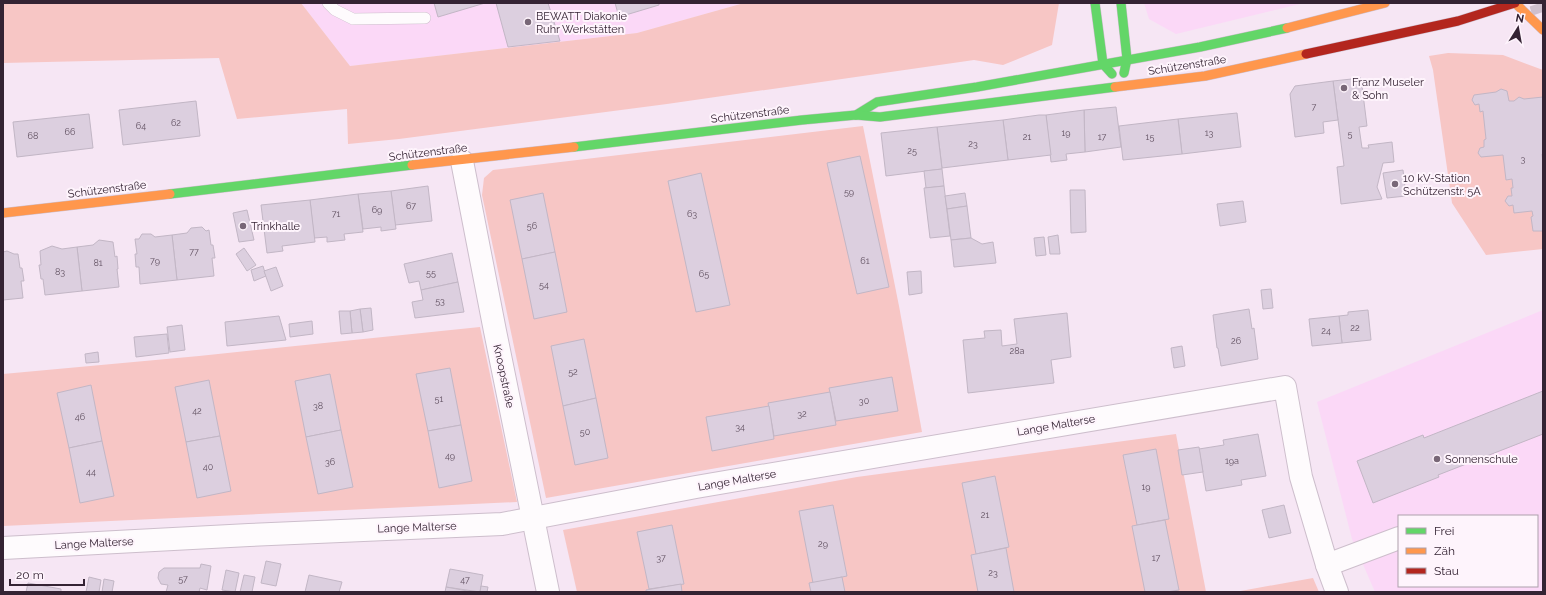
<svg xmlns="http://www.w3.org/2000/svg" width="1546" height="595" font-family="Raleway,sans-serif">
  <rect width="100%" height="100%" fill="#f6e6f4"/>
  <g fill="#fbd8f7" fill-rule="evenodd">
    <path d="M301 3H744L637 33 350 66Z"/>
    <path d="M1144 3H1304L1176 34 1149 19Z"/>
    <path d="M1543 310V592H1375L1352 539 1317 402ZM1399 516H1537V586H1399Z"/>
  </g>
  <g fill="#f7c6c5">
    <path d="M3 3H301L350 66 637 33 744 3H1059L1052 45 1003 65 974 60 667 104 399 139 348 144 347 109 237 119 219 58 3 63Z"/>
    <path d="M1448 53 1503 55 1543 70V249L1486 255 1452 203 1433 70 1429 56Z"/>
    <path d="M863 126 899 306 922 432 546 498 482 195 484 178 493 170Z"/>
    <path d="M480 327 517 502 3 526V374L199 356Z"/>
    <path d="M1176 434 1206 592H577L563 530 857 477Z"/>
    <path d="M1313 578 1319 592H1235Z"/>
  </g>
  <g fill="#dccfdf" stroke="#c2b6c5">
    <path d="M434 3H485L438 17Z"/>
    <path d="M496 3H548L560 41 508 47Z"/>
    <path d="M615 3H659V5L619 17Z"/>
    <path d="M1361 78 1367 126 1359 127 1362 148H1369L1368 145 1392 142 1394 162 1383 163 1377 187 1382 199 1341 204 1337 167 1344 166 1333 81Z"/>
    <path d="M1333 81 1338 120 1323 122 1324 133 1295 137 1290 94 1295 86Z"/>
    <path d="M1501 89 1507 91 1509 101H1514L1519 97 1524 99 1543 97V154H1542L1543 164V231H1533L1531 217 1533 216 1532 211 1514 213 1513 205 1509 206 1505 201 1508 196H1512L1511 188H1513L1512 179 1506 180 1503 155 1481 157 1478 153 1480 148 1484 147V140L1486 139 1483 111 1480 112 1479 104 1475 105 1472 100 1474 95 1496 92Z"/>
    <path d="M196 101 200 136 123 145 119 110Z"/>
    <path d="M1116 107 1121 147 1085 152 1084 110Z"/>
    <path d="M1084 110 1085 152 1066 154 1067 160 1051 162 1046 115Z"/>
    <path d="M1237 113 1241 147 1182 154 1178 119Z"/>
    <path d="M89 114 93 148 17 157 13 122Z"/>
    <path d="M1039 115H1046L1051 155 1008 160 1003 120Z"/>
    <path d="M1178 119 1182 154 1123 160 1119 126Z"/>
    <path d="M1003 120 1008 160 942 168 937 127Z"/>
    <path d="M936 127H937L942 169 886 176 881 133Z"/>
    <path d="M860 156 889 287 857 294 827 163Z"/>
    <path d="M942 169 944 186 926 188 924 171Z"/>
    <path d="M1403 170 1406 196 1387 198 1383 173Z"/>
    <path d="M701 173 730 305 696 312 668 181Z"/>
    <path d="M428 186 432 221 395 225 391 191Z"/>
    <path d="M944 186 950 236 930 238 924 188Z"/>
    <path d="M1070 190H1085L1086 232 1071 233Z"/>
    <path d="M391 191 396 229 381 231V227L363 229 358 194Z"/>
    <path d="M543 193 555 252 522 259 510 200Z"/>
    <path d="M965 193 967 206 947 209 945 196Z"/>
    <path d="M358 194 363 232 344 234 345 240 327 242V237L314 238 310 200Z"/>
    <path d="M310 200 315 242 282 246 283 251 267 253 261 205Z"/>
    <path d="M1243 201 1246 222 1220 226 1217 204Z"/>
    <path d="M967 206 971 238 951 240 947 209Z"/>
    <path d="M247 210 254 240 239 242 233 213Z"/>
    <path d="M202 227 206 231 209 230 211 245H213L215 258H212L214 276 177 280 172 235 187 233 191 228Z"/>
    <path d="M142 234H151L155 237 172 235 177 280 140 284 139 267H136L135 254H137L135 239H139Z"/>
    <path d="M1058 235 1060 254H1050L1048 237Z"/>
    <path d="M1044 237 1046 255 1036 256 1034 238Z"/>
    <path d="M971 238 982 244 993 242 996 263 954 267 951 240Z"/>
    <path d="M99 240 113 242 115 257 117 256 118 269H117L119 287 82 291 77 247 93 245Z"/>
    <path d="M52 246 62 249 77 247 82 291 45 295 43 279H41L39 265H41L40 251Z"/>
    <path d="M244 248 256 265 247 271 236 254Z"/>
    <path d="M7 251 14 254H18L20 268H22L24 281H21L23 298 3 300V252Z"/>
    <path d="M555 252 567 312 534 319 522 259Z"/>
    <path d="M452 253 458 282 421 290 419 281 409 283 404 264Z"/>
    <path d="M263 266 266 276 254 281 251 270Z"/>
    <path d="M276 267 283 286 271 291 264 271Z"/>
    <path d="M921 271 922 293 909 295 907 272Z"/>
    <path d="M458 282 464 312 415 318 412 302 423 300 421 290Z"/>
    <path d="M1271 289 1273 308 1263 309 1261 290Z"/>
    <path d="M371 308 373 330 363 332 360 309Z"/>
    <path d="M360 309 363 332 352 333 350 311Z"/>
    <path d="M1249 309 1252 329 1254 328 1258 359 1221 366 1218 348H1217L1213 315Z"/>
    <path d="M1368 310 1371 340 1342 343 1339 316 1348 315V312Z"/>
    <path d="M339 311H350L352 333 341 334Z"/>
    <path d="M1067 313 1071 357 1051 360 1054 383 968 393 963 340 985 338 984 331 1001 330 1002 346 1017 344 1014 319Z"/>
    <path d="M279 316 286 340 227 346 225 322Z"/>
    <path d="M1339 316 1342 343 1312 346 1309 319Z"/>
    <path d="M312 321 313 334 290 337 289 324Z"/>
    <path d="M182 325 185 350 170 352 167 327Z"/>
    <path d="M167 334 169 353 136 357 134 337Z"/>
    <path d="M584 339 596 398 563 406 551 346Z"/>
    <path d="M1182 346 1185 366 1174 368 1171 348Z"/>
    <path d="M98 352 99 362 86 363 85 354Z"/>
    <path d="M450 368 461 425 428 431 416 374Z"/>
    <path d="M330 374 341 430 306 437 295 381Z"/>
    <path d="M892 377 898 411 836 421 829 388Z"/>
    <path d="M209 380 220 436 186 442 175 387Z"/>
    <path d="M91 385 102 441 69 448 57 393Z"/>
    <path d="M1543 391V434L1438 475 1439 477 1373 503 1357 461 1423 435 1424 438Z"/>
    <path d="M830 392 836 425 774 436 768 403Z"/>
    <path d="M596 398 608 458 575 465 563 406Z"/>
    <path d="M769 406 774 439 712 451 706 417Z"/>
    <path d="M461 425 472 481 439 488 428 431Z"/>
    <path d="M341 430 353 487 318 494 306 437Z"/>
    <path d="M1258 434 1266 476 1241 480 1242 485 1206 491 1199 449 1224 445 1223 440Z"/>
    <path d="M220 436 231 491 197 498 186 442Z"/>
    <path d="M102 441 114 496 80 503 69 448Z"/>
    <path d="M1199 447 1203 472 1182 475 1178 450Z"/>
    <path d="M1156 449 1169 519 1137 525 1123 455Z"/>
    <path d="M995 476 1009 547 976 554 962 483Z"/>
    <path d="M833 505 847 576 813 583 799 511Z"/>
    <path d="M1284 505 1291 533 1269 538 1262 510Z"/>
    <path d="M1165 520 1179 590 1167 592H1145L1132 526Z"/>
    <path d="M672 525 684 584 649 589 637 532Z"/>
    <path d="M1006 548 1014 592H978L971 555Z"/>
    <path d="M266 561 281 564 276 586 261 583Z"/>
    <path d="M201 564 211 566 207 590 200 588 199 592H166L168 585 161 584 158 578 159 572 164 568H200Z"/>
    <path d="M450 569 483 575 480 592 446 587Z"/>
    <path d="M226 570 239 573 235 592 222 590Z"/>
    <path d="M244 575 255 577 252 592H240Z"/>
    <path d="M309 575 342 582 339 592H305Z"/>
    <path d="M89 577 101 580 99 592H86Z"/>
    <path d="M842 577 845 592H811L809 583Z"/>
    <path d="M104 579 114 581 112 592H102Z"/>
    <path d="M28 583 61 589V592H26Z"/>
    <path d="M681 584 682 592H646V590Z"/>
    <path d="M481 586 488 587 487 592H480Z"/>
    <path d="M446 587 473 592H445Z"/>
  </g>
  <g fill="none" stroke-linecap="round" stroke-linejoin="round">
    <path stroke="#cfbfcd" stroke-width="22" stroke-dasharray="22 11" stroke-linecap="butt" d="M1540 3 1543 12"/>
    <g stroke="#cdbecc" stroke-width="12">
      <path id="lane" d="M328 3 335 10 353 19 425 18"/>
    </g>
    <g stroke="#cdbecc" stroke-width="24">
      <g id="street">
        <path d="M462 161 495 331 548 592"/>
        <path d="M3 548 249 535 502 524 696 487 1285 387 1301 477 1327 565 1337 592"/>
        <path d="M1327 565 1399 538"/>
      </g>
    </g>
    <g stroke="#cdbecc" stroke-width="10">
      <g id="fast">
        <path d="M1095 3 1103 64 1112 74"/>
        <path d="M1121 3 1127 59 1124 73"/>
        <path d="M856 115 877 102 977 87 1200 47 1287 28"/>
        <path d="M574 147 802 120 856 115 880 117 1115 87"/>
        <path d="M170 194 412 165"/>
      </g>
    </g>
    <g stroke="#cdbecc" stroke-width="10">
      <g id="slow">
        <path d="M1515 3 1543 30"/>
        <path d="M1287 28 1385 3"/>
        <path d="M1115 87 1205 76 1306 54"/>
        <path d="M412 165 574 147"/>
        <path d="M3 213 170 194"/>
      </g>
    </g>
    <g stroke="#cdbecc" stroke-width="10">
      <path id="jam" d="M1306 54 1458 21 1515 3"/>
    </g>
    <use href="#lane" stroke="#fefbfd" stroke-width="11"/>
    <use href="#street" stroke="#fefbfd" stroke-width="22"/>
    <use href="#fast" stroke="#63d668" stroke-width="9"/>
    <use href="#slow" stroke="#ff974d" stroke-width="9"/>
    <use href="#jam" stroke="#b3261e" stroke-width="9"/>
  </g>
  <g fill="#786777" stroke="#fef4fc" stroke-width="1.5">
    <circle cx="528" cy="22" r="4"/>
    <circle cx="1344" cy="88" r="4"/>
    <circle cx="1395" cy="184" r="4"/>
    <circle cx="243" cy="226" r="4"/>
    <circle cx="1437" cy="459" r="4"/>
  </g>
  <g text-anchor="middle" stroke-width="4" stroke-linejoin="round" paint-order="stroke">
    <g font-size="9" fill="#615161">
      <text x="1314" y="110">7</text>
      <text x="176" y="126">62</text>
      <text x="141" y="129">64</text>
      <text x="70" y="135">66</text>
      <text x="1066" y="136">19</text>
      <text x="1209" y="136">13</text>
      <text x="1350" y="137">5</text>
      <text x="33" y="139">68</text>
      <text x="1027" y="140">21</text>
      <text x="1102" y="140">17</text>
      <text x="1150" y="140">15</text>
      <text x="973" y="147">23</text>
      <text x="912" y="154">25</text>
      <text x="1523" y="162">3</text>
      <text x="849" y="195">59</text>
      <text x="411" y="209">67</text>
      <text x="377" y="213">69</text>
      <text x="336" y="217">71</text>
      <text x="692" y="217">63</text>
      <text x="532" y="229">56</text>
      <text x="194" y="255">77</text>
      <text x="155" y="264">79</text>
      <text x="865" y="264">61</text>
      <text x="98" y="266">81</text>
      <text x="60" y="275">83</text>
      <text x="431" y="276">55</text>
      <text x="704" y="277">65</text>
      <text x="544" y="288">54</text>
      <text x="440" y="304">53</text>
      <text x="1355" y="331">22</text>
      <text x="1326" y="334">24</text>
      <text x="1236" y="344">26</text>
      <text x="1017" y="354">28a</text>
      <text x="573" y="375">52</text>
      <text x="439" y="402">51</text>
      <text x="864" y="404">30</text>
      <text x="318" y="409">38</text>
      <text x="197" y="414">42</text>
      <text x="802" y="417">32</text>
      <text x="80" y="420">46</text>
      <text x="740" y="430">34</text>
      <text x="585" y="435">50</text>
      <text x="450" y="459">49</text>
      <text x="1232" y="464">19a</text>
      <text x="330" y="465">36</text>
      <text x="208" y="470">40</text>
      <text x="91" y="475">44</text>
      <text x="1146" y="490">19</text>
      <text x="985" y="518">21</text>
      <text x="823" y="547">29</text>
      <text x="661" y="561">37</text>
      <text x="1156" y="561">17</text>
      <text x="993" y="576">23</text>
      <text x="183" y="582">57</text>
      <text x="465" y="583">47</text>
    </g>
    <g font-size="11" fill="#342333" stroke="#fef4fc" text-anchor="start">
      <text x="536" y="20">BEWATT Diakonie<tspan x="536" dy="13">Ruhr Werkstätten</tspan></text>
      <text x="1352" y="86">Franz Museler<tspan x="1352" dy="13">&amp; Sohn</tspan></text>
      <text x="1403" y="182">10 kV-Station<tspan x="1403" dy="13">Schützenstr. 5A</tspan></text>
      <text x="251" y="230">Trinkhalle</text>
      <text x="1445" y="463">Sonnenschule</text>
    </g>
    <g font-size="11" fill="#342333" stroke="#fef4fc">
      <text transform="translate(1187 65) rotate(-9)" y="4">Schützenstraße</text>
      <text transform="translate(750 114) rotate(-7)" y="4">Schützenstraße</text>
      <text transform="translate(428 152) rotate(-7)" y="4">Schützenstraße</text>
      <text transform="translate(107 189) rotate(-7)" y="4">Schützenstraße</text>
      <text transform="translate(504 376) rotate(78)" y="4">Knoopstraße</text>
      <text transform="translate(1056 425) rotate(-10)" y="4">Lange Malterse</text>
      <text transform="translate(737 480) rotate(-10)" y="4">Lange Malterse</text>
      <text transform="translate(417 527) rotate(-2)" y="4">Lange Malterse</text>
      <text transform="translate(94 543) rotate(-3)" y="4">Lange Malterse</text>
    </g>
  </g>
  <rect width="1546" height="595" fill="none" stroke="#342333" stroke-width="8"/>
  <rect x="1398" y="515" width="140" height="72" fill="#fef4fc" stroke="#ada0ac"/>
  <rect x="1406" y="528" width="20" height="6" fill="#63d668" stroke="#ada0ac"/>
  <text x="1434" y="535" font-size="12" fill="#342333">Frei</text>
  <rect x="1406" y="548" width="20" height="6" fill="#ff974d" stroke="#ada0ac"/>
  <text x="1434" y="555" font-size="12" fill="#342333">Zäh</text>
  <rect x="1406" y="568" width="20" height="6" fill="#b3261e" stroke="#ada0ac"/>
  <text x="1434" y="575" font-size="12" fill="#342333">Stau</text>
  <g transform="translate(1518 28) rotate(11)" stroke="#fef4fc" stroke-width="3" paint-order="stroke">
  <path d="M0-3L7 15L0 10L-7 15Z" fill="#342333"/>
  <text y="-6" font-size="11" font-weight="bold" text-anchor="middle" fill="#342333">N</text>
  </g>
  <path d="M10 579v6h74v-6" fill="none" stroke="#342333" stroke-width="2"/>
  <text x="16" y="579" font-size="12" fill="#342333" stroke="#fef4fc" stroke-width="3" paint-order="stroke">20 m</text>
</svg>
